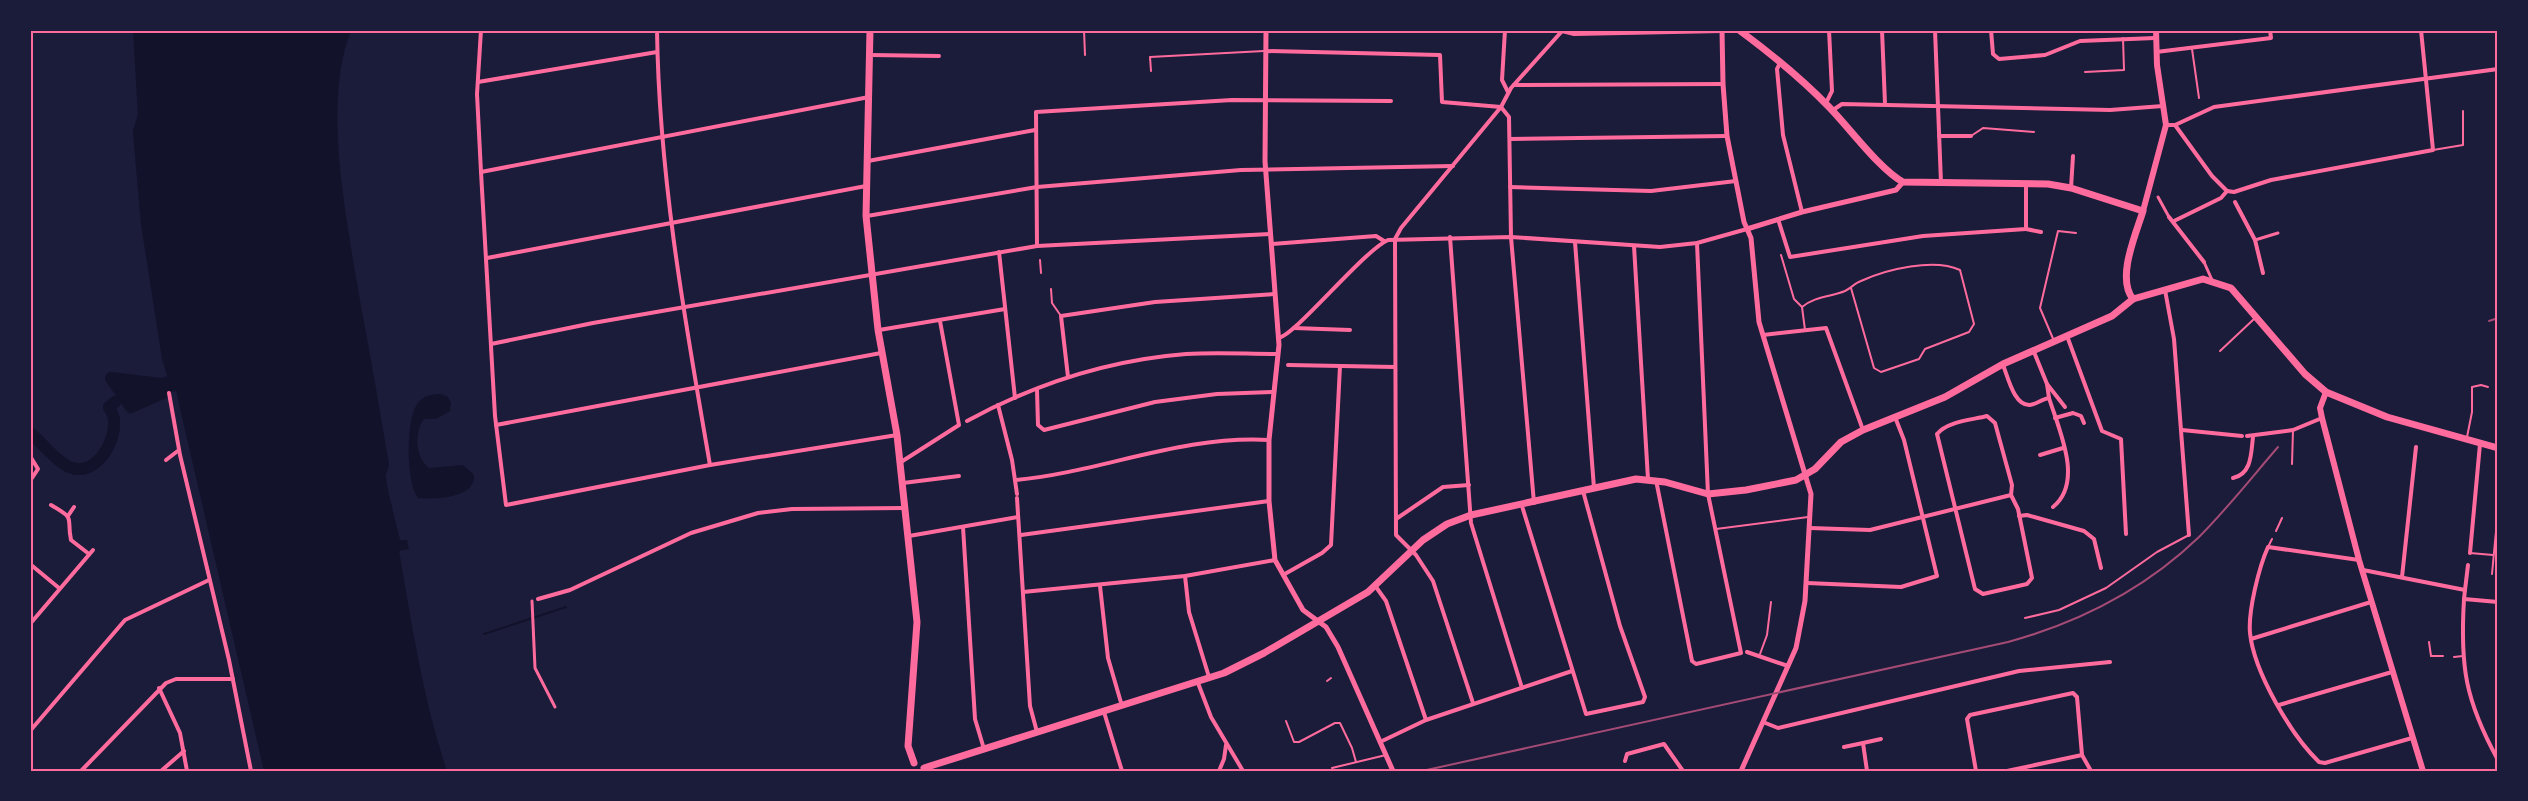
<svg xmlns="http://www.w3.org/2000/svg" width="2528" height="801" font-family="Commissioner,sans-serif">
  <rect width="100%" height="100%" fill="#1b1b3a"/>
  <g fill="#12122b">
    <path d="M139 30H345C315 106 343 235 357 315 367 375 378 435 389 495L400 540H407L409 549 399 551C412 625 423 700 447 771H264L176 391 162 393 131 407 111 378 161 384 173 381 174 378 168 358 147 224 139 132 144 115Z"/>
    <path d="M441 394 448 397 451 403 450 411 436 419H424C414 432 415 457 429 468L463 465 474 475C476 498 435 500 418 498 406 482 406 424 416 406 421 396 431 394 441 394Z"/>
  </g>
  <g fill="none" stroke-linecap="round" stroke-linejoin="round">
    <path stroke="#12122b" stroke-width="2" d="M484 634 566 607"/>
    <g stroke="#12122b" stroke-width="12">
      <path d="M139 30 144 115 139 132 147 224 168 358 174 378 173 381 161 384 111 378 131 407 165 392 151 391"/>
      <path d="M345 30C315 104 342 229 355 307 365 359 374 412 383 465L378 478"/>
      <path d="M30 433C43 443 54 460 69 467 95 478 116 443 114 420 114 416 111 411 109 407L115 402"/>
    </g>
    <g stroke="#ff6b9d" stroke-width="2">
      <path d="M1084 30 1085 55"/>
      <path d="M2192 49 2199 98"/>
      <path d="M1151 71 1150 57 1264 51"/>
      <path d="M2085 72 2124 70 2123 38"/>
      <path d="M1971 136 1983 128 2034 132"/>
      <path d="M2433 150 2463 145V111"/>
      <path d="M1781 255 1794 299 1802 307 1805 330"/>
      <path d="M1040 260 1041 273"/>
      <path d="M1051 289 1052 303 1061 316"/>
      <path d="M1802 307C1815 296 1831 297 1845 291 1851 288 1855 283 1861 281 1887 269 1934 258 1960 270L1974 324 1969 332 1925 349 1919 359 1881 372 1874 368 1851 288"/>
      <path d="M2054 341 2040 308 2058 231 2076 233"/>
      <path d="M2220 351 2254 319"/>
      <path d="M2467 437 2472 412V387L2481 385 2488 387"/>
      <path d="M2292 464 2293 430"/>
      <path d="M1716 529 1808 517"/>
      <path d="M2276 531 2282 518"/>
      <path d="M2268 547 2272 539"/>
      <path d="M2470 553 2493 555"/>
      <path d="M2492 574 2496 531"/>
      <path d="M2025 618 2059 610 2106 588 2157 552 2189 535"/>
      <path d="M2429 642 2431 656H2443"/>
      <path d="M1760 654 1767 635 1771 602"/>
      <path d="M2454 657 2463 656"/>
      <path d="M1327 681 1331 678"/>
      <path d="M1286 721 1294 742H1299L1335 723H1340L1352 748 1356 762"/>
      <path d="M1332 768 1386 755"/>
    </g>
    <g stroke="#ff6b9d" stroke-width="3">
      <path d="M2158 197 2169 217"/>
      <path d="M2255 240 2278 233"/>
      <path d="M2204 262 2212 280"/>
      <path d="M532 601 535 668 555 707"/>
    </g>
    <g stroke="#ff6b9d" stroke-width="4">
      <path d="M481 30 477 94 481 172 495 416 506 505 710 465 897 435"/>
      <path d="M657 30C659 177 685 321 710 465"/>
      <path d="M1505 30 1502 80 1508 92"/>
      <path d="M1882 30 1885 104"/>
      <path d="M1935 30 1941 183"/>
      <path d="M1991 30 1993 54 1999 59 2045 55 2080 41 2155 38"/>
      <path d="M1562 31 1574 34 1722 31"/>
      <path d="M1266 51 1440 55 1442 102 1501 107 1509 117 1511 237 1534 503"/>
      <path d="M2156 52 2271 38 2270 30"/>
      <path d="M871 55 939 56"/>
      <path d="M1780 63 1777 69 1783 135 1802 212"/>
      <path d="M478 82 657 52"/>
      <path d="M1514 85 1723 84"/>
      <path d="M1826 103 1832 91 1829 30"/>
      <path d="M1833 110 1842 104 2110 110 2163 106"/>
      <path d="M2166 125H2175L2214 107 2498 69"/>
      <path d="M2175 125 2212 176 2227 191"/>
      <path d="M1939 136H1971"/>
      <path d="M1510 139 1727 136"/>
      <path d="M868 161 1035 130"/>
      <path d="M481 172 869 97"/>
      <path d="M1510 187 1651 191 1736 181"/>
      <path d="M2071 188 2073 156"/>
      <path d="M2227 191 2234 192 2271 180 2433 150 2421 30"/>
      <path d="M2235 202 2255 240 2263 273"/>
      <path d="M867 216 1037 187 1241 170 1453 166"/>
      <path d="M2169 217 2204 262"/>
      <path d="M1778 219 1790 257 1923 236 2026 229V183"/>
      <path d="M2174 221 2221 198 2227 191"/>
      <path d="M2026 229 2041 232"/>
      <path d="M1450 237 1471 523 1522 688"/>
      <path d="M1575 242 1594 488"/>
      <path d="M1272 244 1376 236 1384 241"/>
      <path d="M1037 246 1036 112 1232 100 1391 101"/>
      <path d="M1634 246 1648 479"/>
      <path d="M999 252 1015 398"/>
      <path d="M487 258 866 186"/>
      <path d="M2165 290 2174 339 2189 535"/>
      <path d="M1294 328 1350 330"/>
      <path d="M879 330 1005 309"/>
      <path d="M1763 335 1826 328 1863 430"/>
      <path d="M2067 336 2102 431 2121 439 2126 534"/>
      <path d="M1278 338C1295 336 1362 252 1388 240L1511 237 1660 247 1697 243 1747 229"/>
      <path d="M491 344 593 323 1037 246 1270 234"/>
      <path d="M2034 352 2047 384 2049 398"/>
      <path d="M1288 365 1395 367"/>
      <path d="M2003 365C2008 377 2014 406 2030 405 2037 404 2042 399 2049 398 2059 430 2084 482 2053 507"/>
      <path d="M1068 377 1061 316 1155 302 1275 294"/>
      <path d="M2047 384 2065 407"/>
      <path d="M1037 390 1038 425 1044 430 1155 402 1217 394 1273 392"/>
      <path d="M169 393 180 455 229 660 251 771"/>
      <path d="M998 405 1012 460 1017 494"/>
      <path d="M2055 418 2073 413 2081 416 2084 423"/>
      <path d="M967 421C1035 384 1109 360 1186 354 1216 352 1247 354 1278 354"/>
      <path d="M496 425 881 353"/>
      <path d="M2182 430 2242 436"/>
      <path d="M2247 436 2293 430 2322 418"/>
      <path d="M2040 455 2063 448"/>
      <path d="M30 456 38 469 30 481"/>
      <path d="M166 460 179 450"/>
      <path d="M901 462 959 425 940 321"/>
      <path d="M2233 478C2252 474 2251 453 2253 437"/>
      <path d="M1016 480C1101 472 1181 435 1269 440"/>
      <path d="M1656 480 1692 661 1696 664 1741 653 1708 494 1697 243"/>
      <path d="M903 483 959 476"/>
      <path d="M1017 498 1030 706 1037 732"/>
      <path d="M51 505C77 520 66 516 71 540L89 554"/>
      <path d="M1522 506 1586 714 1643 702 1645 697 1620 626 1583 491"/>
      <path d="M68 516 74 507"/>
      <path d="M2019 516 2027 515 2084 531 2094 539 2101 568"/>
      <path d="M1396 519 1443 487 1469 485"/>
      <path d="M963 527 975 719 984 749"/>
      <path d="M1810 528 1870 530 2011 495 2012 485 1995 423 1987 416C1972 420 1948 421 1937 434L1975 589 1983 594 2027 584 2032 578 2018 509 2011 495"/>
      <path d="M1021 535 1269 501"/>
      <path d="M909 536 1018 517"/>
      <path d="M2470 553 2480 444"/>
      <path d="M2359 560 2268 547C2259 567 2248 611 2250 633 2254 672 2291 735 2319 762L2325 763 2412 738"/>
      <path d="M30 564 59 588"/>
      <path d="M2363 570 2465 590 2464 599 2498 602"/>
      <path d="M1283 575 1322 553 1331 545 1340 366"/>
      <path d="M1185 576 1189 612 1209 677"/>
      <path d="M2402 577 2416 447"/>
      <path d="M1807 583 1901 587 1937 576 1904 440 1895 417"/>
      <path d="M1100 586 1108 658 1122 706"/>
      <path d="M1376 587 1386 601 1426 720"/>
      <path d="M2465 590 2468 565"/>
      <path d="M1023 592 1185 576 1275 560"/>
      <path d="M538 599 570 590 691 533 758 513 792 509 904 508"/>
      <path d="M2464 599C2460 666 2465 700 2498 760"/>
      <path d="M30 624 93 550"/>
      <path d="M2251 639 2371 602"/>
      <path d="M1747 652 1788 666"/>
      <path d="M1198 683 1211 717 1243 771"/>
      <path d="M159 688 180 733 187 771"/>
      <path d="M1473 703 1433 581 1416 555 1396 535 1395 239 1401 228 1501 107 1511 88 1563 30"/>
      <path d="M2279 705 2392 672"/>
      <path d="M1104 712 1122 771"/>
      <path d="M1763 722 1778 728 2019 671 2110 662"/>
      <path d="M30 731 125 620 209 580"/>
      <path d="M1380 742 1426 720 1572 671"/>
      <path d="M1863 743 1881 739"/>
      <path d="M1844 747 1863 743 1867 771"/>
      <path d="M1625 761 1627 754 1664 744 1683 771"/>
      <path d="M81 771 166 683 176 679H233"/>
      <path d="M161 771 184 751"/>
      <path d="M1219 771 1224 759 1226 745"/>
      <path d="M1976 771 1967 719 1970 715 2073 693 2077 697 2082 755 2091 771"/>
      <path d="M2007 771 2082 755"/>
    </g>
    <g stroke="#ff6b9d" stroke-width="5">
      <path d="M1266 30 1265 161 1279 345 1269 440V501L1275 560 1303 610 1326 627 1338 647 1393 771"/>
      <path d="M1722 30 1723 84 1727 136 1744 222 1751 238 1759 322 1811 494 1805 601 1796 648 1741 771"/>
      <path d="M1747 229 1802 212 1896 190 1903 182"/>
    </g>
    <g stroke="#ff6b9d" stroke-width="6">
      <path d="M2143 211 2166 125 2157 65 2156 30"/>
      <path d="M2326 392 2320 408 2322 418 2359 560 2423 771"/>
    </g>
    <g stroke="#ff6b9d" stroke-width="7">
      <path d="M870 30 866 216 878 330 897 435 917 622 908 746 914 763"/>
      <path d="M1739 30C1770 53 1801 78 1828 106 1848 126 1880 170 1903 182L2048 184 2071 188 2143 211C2136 234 2116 278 2133 299"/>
      <path d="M924 768 1224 673 1264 653 1368 592 1423 540 1447 524 1471 515 1636 479 1665 482 1708 494 1746 490 1796 480 1815 469 1841 442 1863 430 1945 397 2003 364 2112 316 2133 299 2203 279 2231 288 2305 374 2326 392 2387 417 2498 448"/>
    </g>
    <g stroke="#a44b75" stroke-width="2">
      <path d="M2489 321 2498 318"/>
      <path d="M1422 771 2008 642C2081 622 2145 589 2199 537 2227 509 2252 477 2278 447"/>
    </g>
  </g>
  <rect width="2528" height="801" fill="none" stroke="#1b1b3a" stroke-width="63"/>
  <rect x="32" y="32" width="2464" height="738" fill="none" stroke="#ff6b9d" stroke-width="2"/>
</svg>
